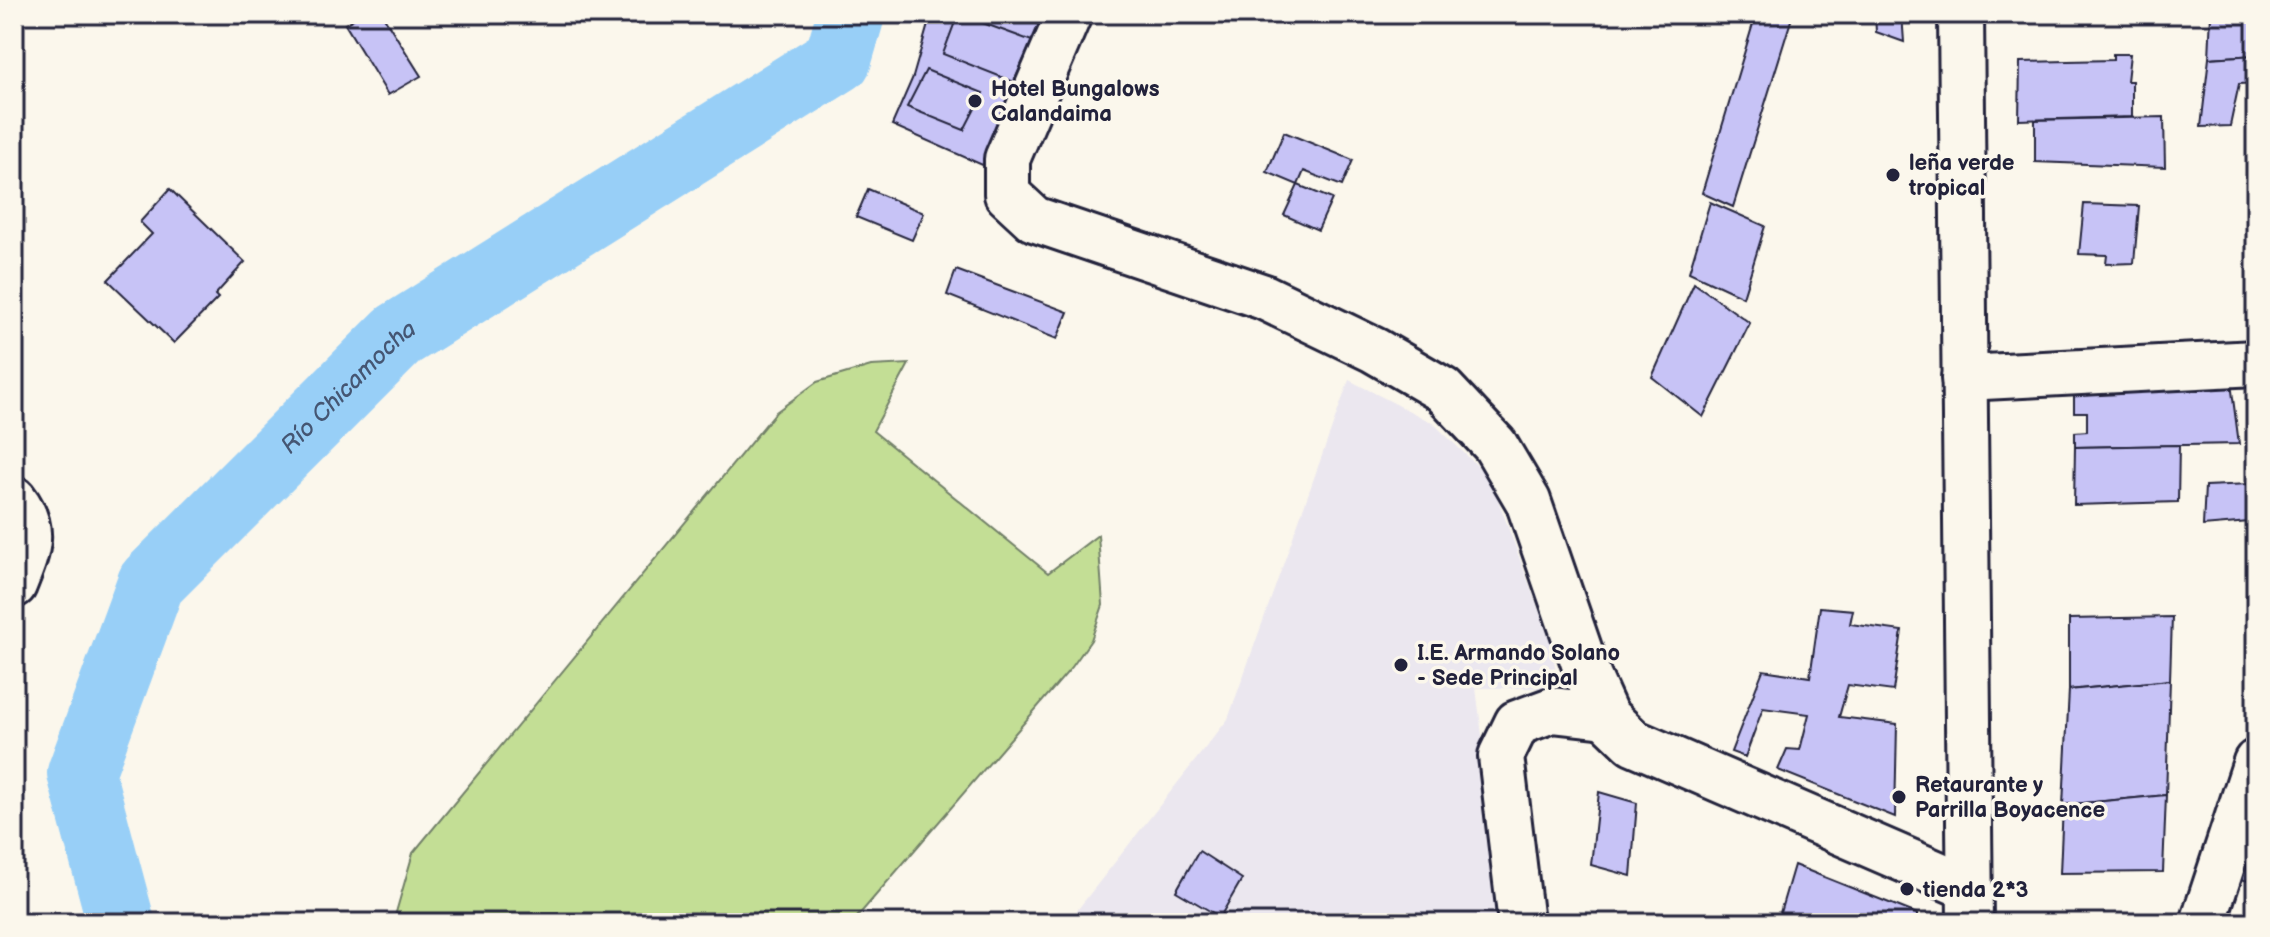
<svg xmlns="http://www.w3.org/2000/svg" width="2270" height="937" font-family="'Balsamiq Sans',sans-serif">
  <rect width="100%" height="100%" fill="#fbf7ec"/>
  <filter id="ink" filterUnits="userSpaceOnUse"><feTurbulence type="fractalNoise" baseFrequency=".0125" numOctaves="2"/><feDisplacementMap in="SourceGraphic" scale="16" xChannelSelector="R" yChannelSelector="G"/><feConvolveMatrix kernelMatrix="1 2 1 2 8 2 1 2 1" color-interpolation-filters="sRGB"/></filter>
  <g filter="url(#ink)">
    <path fill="#ebe7ef" d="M1349 380 1433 423 1490 478 1551 643 1559 688H1476L1506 923H1067L1228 719Z"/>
    <path fill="#c3de95" stroke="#728068" stroke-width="2" d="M909 364 873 431 1048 573 1098 535 1103 605 1091 640 1072 667 852 923H393L413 853 776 412 817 382 871 366Z"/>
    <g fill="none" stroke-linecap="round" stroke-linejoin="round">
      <path stroke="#98cff7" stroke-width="68" id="s1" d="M121 923 81 773 151 583 399 335 838 59 851 14"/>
    </g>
    <g fill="#c7c3f6" stroke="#22223b" stroke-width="2">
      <path d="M362 14H382L421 76 388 95 345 24Z"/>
      <path d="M931 14H1085L1023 158V183L892 125 913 77Z"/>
      <path d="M958 14 1032 41 1014 82 943 54Z"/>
      <path d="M1756 14H1793L1733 207 1702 193Z"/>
      <path d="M1875 14H1902L1904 42 1876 32Z"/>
      <path d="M2211 14H2256V55L2209 58Z"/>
      <path d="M2113 54H2130L2127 81H2132V117L2019 120 2020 62 2113 60Z"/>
      <path d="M2256 55V83L2239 84 2230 126 2201 127 2209 58Z"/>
      <path d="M926 70 983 93 964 130 907 107Z"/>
      <path d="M2164 117 2165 167 2035 162V120Z"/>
      <path d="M1284 132 1353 160 1342 186 1304 171 1298 185 1267 172Z"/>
      <path d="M1298 185 1332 199 1318 230 1284 215Z"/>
      <path d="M170 189 245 262 215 295 218 298 174 343 108 280 152 234 140 222Z"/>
      <path d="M868 189 924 213 912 240 856 217Z"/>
      <path d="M1710 202 1765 226 1743 297 1689 272Z"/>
      <path d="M2084 204 2139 206 2134 263 2106 264 2107 255 2079 254Z"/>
      <path d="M956 270 1068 312 1057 339 947 295Z"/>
      <path d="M1694 283 1750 323 1703 417 1652 377Z"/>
      <path d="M2231 383 2239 444 2075 447V432L2087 431V412H2074V395Z"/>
      <path d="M2179 445 2178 502 2074 505 2075 447Z"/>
      <path d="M2250 484 2249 522 2203 526 2205 486Z"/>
      <path d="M1820 607 1853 610 1850 624 1902 631 1893 691 1848 685 1839 717 1897 724 1895 817 1778 770 1787 749 1800 750 1809 714 1763 708 1745 757 1731 752 1763 670 1810 677Z"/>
      <path d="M2172 617 2170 680 2069 690V619Z"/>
      <path d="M2170 680 2166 795 2063 805 2069 690Z"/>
      <path d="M1599 792 1637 803 1631 876 1591 865Z"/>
      <path d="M2166 795 2163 872 2060 873 2063 805Z"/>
      <path d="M2256 830V858L2245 855Z"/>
      <path d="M1199 851 1242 879 1220 917 1176 891Z"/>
      <path d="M2245 855 2256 858V883L2237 878Z"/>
      <path d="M1794 865 1917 914V923H1777Z"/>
    </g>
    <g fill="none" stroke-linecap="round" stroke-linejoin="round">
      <g stroke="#22223b" stroke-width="50">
        <g id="minor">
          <path d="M1069 14 1007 159V194L1034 219 1264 297 1374 350 1443 390 1495 445 1528 501 1589 678 1606 716 1633 742 1970 888"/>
          <path d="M1964 378 2256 363"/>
          <path d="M14 499C38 530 27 552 14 585"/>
          <path d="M1521 923 1501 756 1517 723 1552 710 1606 716"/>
          <path d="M2203 923 2256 762"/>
        </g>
      </g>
      <g stroke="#22223b" stroke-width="50">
        <path id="major" d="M1961 14 1970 923"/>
      </g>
      <use href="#minor" stroke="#fbf7ec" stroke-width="44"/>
      <use href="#major" stroke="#fbf7ec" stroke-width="44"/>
    </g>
  </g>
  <g fill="#22223b" stroke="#fbf7ec" stroke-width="3">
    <circle cx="975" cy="101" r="8"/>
    <circle cx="1893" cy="175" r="8"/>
    <circle cx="1401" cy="665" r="8"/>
    <circle cx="1899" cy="797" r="8"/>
    <circle cx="1907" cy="889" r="8"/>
  </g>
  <g text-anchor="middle" stroke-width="7" stroke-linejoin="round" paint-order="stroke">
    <g font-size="22" font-weight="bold" fill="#22223b" stroke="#fbf7ec" text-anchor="start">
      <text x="991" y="96">Hotel Bungalows<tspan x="991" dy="25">Calandaima</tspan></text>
      <text x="1909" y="170">leña verde<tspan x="1909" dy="25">tropical</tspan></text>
      <text x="1417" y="660">I.E. Armando Solano<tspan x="1417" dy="25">- Sede Principal</tspan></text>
      <text x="1915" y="792">Retaurante y<tspan x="1915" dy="25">Parrilla Boyacence</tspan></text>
      <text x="1923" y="897">tienda 2*3</text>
    </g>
    <g font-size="24" font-style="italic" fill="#455673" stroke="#fbf7ec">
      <text dy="8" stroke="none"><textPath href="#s1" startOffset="636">Río Chicamocha</textPath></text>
    </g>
  </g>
  <rect width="2270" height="937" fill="none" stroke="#fbf7ec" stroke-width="48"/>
  <rect x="24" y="24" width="2222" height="889" fill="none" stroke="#22223b" stroke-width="3" filter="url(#ink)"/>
</svg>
